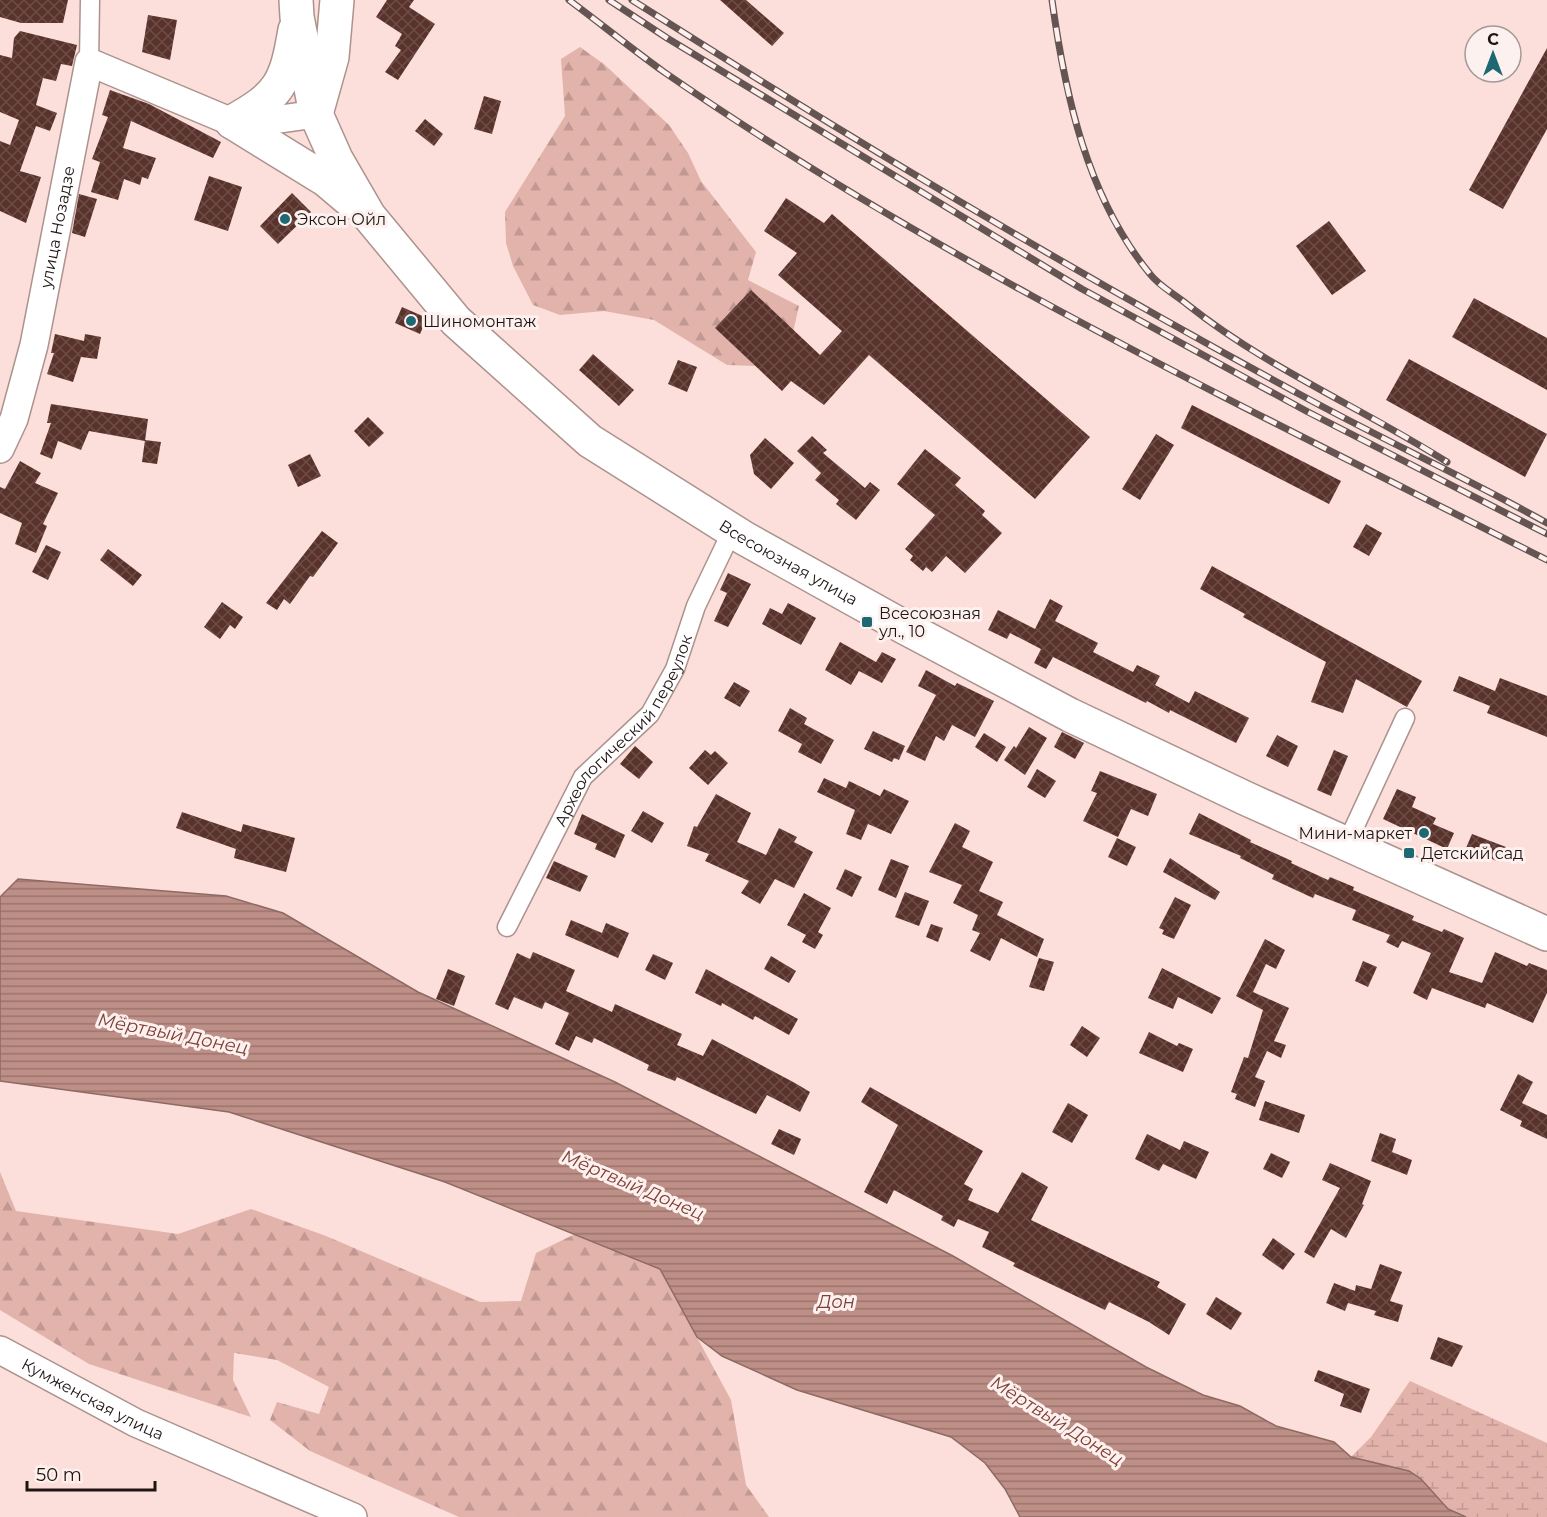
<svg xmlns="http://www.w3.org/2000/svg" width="1547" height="1517" font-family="Montserrat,sans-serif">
  <defs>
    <pattern id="forest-firs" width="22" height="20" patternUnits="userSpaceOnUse" patternTransform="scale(1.5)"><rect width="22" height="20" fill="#e1b3ab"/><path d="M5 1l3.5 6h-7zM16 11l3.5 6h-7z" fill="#c19992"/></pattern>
    <pattern id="wetland-marsh" width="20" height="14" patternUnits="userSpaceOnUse" patternTransform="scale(1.5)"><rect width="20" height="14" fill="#e1b3ab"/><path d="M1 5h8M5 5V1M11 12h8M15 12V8" fill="none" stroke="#c19992"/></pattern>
    <pattern id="water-rules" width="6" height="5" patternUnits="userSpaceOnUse" patternTransform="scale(1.5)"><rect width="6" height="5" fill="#be8f87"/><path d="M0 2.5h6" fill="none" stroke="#9a746d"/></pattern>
    <pattern id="building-cross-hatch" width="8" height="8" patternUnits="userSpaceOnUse" patternTransform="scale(1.5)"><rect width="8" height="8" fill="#59322b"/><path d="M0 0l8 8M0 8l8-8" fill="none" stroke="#6d4d47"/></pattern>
  </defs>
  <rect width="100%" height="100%" fill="#fcdfda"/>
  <g fill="url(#forest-firs)">
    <path d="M580 47 605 65 669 125 688 153 701 181 756 252 748 280 799 306 785 367 727 365 654 320 604 311 560 315 533 305 513 266 506 243 505 212 565 116 561 59Z"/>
    <path d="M0 1172 16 1211 178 1234 251 1209 326 1236 480 1302 521 1301 536 1253 575 1234 660 1269 731 1400 746 1485 769 1517H459L310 1451 270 1420 277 1402 319 1414 329 1387 277 1360 234 1353 233 1380 251 1417 89 1364 0 1310Z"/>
  </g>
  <path fill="url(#wetland-marsh)" d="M1410 1381 1547 1443V1517H1466L1448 1509 1421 1479 1409 1471 1351 1457 1371 1437Z"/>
  <path fill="url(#water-rules)" stroke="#8e6a64" stroke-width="1.5" d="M18 879 226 896 283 913 418 992 615 1082 953 1256 1146 1367 1203 1395 1240 1406 1276 1426 1334 1442 1351 1457 1409 1471 1421 1479 1448 1509 1466 1517H1020L1005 1489 985 1463 951 1437 797 1390 722 1356 697 1337 660 1269 445 1182 229 1112 0 1081V897Z"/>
  <g fill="url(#building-cross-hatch)">
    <path d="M0 0H68L63 23H21L0 17Z"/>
    <path d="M387 0H414L409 7 435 24 398 80 385 72 401 50 395 46 402 34 376 17Z"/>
    <path d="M720 0H746L784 33 772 46Z"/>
    <path d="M148 15 177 20 170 60 142 52Z"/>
    <path d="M20 31 77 45 72 66 61 64 56 81 43 78 36 105 57 113 50 131 36 126 20 171 41 177 26 223 0 211V141L10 145 19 120 0 112V55L12 58 14 38Z"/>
    <path d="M1547 48V129L1503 209 1469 190Z"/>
    <path d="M110 90 149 104 221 142 213 158 131 121 123 148 156 158 148 179 142 177 140 185 124 179 118 200 91 192 100 162 92 159 108 117 102 115Z"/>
    <path d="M484 96 501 101 492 134 474 129Z"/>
    <path d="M425 119 443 134 434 146 415 131Z"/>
    <path d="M209 176 242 187 228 231 194 220Z"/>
    <path d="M292 193 311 212 278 244 260 226Z"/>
    <path d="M79 194 97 199 85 237 72 233Z"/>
    <path d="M786 198 824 223 832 214 1090 437 1035 499 869 355 824 405 791 381 782 391 715 328 751 290 820 355 842 331 778 275 797 253 764 231Z"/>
    <path d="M1329 221 1366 271 1332 295 1296 246Z"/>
    <path d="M1474 298 1547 338V390L1452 337Z"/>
    <path d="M402 307 427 318 420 334 395 323Z"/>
    <path d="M55 334 84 341 85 334 101 337 97 359 81 357 73 382 47 374 54 353H51Z"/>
    <path d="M593 354 634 390 619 406 579 370Z"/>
    <path d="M1409 359 1547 434 1525 477 1386 400Z"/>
    <path d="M678 360 697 367 687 392 668 384Z"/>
    <path d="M51 404 148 419 145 441 89 431 81 450 58 441 52 459 40 454 51 423H47Z"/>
    <path d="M1192 405 1341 481 1329 504 1181 428Z"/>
    <path d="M368 417 384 433 369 447 354 431Z"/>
    <path d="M1156 434 1174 445 1140 500 1122 489Z"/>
    <path d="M812 436 827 450 823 453 865 488 870 482 880 490 856 520 836 504 839 500 815 480 821 473 797 451Z"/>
    <path d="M765 438 794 463 771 489 754 474 750 455Z"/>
    <path d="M145 440 161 442 157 464 142 462Z"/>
    <path d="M925 449 961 478 955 485 985 511 982 515 1002 533 965 573 946 556 932 572 926 567 923 571 910 560 913 556 905 549 935 515 897 484Z"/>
    <path d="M310 454 321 476 298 487 288 465Z"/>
    <path d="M20 461 41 473 35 483 58 493 43 524 47 526 36 553 15 544 22 523 0 513V487L5 489Z"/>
    <path d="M1366 524 1382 533 1369 556 1353 547Z"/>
    <path d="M322 531 338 543 313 577 310 576 290 604 284 599 277 610 266 603Z"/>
    <path d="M46 545 61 552 48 580 32 572Z"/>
    <path d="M108 549 142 575 133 586 100 560Z"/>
    <path d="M1212 566 1422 681 1407 707 1356 679 1343 713 1311 702 1326 662 1243 617 1245 614 1200 589Z"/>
    <path d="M728 573 751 584 728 627 714 621 727 593 720 590Z"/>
    <path d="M1050 599 1063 606 1055 621 1098 643 1093 652 1133 672 1137 665 1160 676 1155 685 1189 703 1195 691 1249 718 1236 743 1170 710 1169 713 1147 701 1146 703 1053 657 1046 669 1034 663 1041 649 1010 633 1007 639 988 630 998 610 1035 629Z"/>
    <path d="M222 602 243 617 235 629 230 625 220 639 204 627Z"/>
    <path d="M788 603 816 618 801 645 762 624 770 608 782 614Z"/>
    <path d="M840 642 876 662 882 652 896 659 882 683 859 671 851 685 825 670Z"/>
    <path d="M926 670 955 686 957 683 994 701 975 737 952 725 944 741 936 736 925 761 906 752 936 695 918 686Z"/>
    <path d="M1459 676 1495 691 1500 678 1547 696V737L1487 713 1490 706 1453 691Z"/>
    <path d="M734 682 750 691 740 707 724 698Z"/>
    <path d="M790 708 807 718 804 724 834 740 821 764 798 752 802 744 778 731Z"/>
    <path d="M1029 727 1047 738 1025 775 1004 760 1014 746 1016 748Z"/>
    <path d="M873 731 905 746 899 760 894 758 892 762 864 749Z"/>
    <path d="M1062 732 1084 743 1075 759 1054 747Z"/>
    <path d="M984 733 1006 747 997 762 975 747Z"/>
    <path d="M1277 735 1298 746 1288 767 1266 756Z"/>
    <path d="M635 746 653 762 639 779 620 764Z"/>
    <path d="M705 750 711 755 715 751 728 763 708 785 689 768Z"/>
    <path d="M1334 750 1348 756 1331 796 1317 790Z"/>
    <path d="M1037 769 1056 781 1045 798 1027 787Z"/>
    <path d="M1100 771 1157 794 1148 816 1131 809 1118 837 1083 821 1097 793 1091 791Z"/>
    <path d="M824 778 846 788 849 781 880 796 884 789 909 801 891 834 868 824 861 840 846 834 855 810 817 792Z"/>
    <path d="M1397 789 1416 797 1412 807 1436 818 1433 824 1454 833 1447 849 1383 819Z"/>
    <path d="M716 794 751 813 737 842 766 855 779 828 797 837 794 842 813 852 794 888 775 879 760 904 741 893 749 881 705 861 709 854 687 846 694 826 697 827Z"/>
    <path d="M643 811 664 823 652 843 631 831Z"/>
    <path d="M182 812 241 832 243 824 295 838 286 872 234 858 236 849 176 828Z"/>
    <path d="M1199 813 1251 840 1250 842 1292 861 1291 863 1328 880 1330 877 1354 887 1353 890 1414 916 1412 920 1442 932 1444 929 1464 938 1449 972 1482 983 1495 952 1527 966 1529 963 1547 970V993L1533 1023 1487 1003 1485 1008 1432 988 1427 1000 1413 993 1431 953 1402 941 1398 948 1386 942 1390 935 1352 920 1356 910 1315 894 1313 898 1272 879 1274 875 1240 858 1241 856 1189 834Z"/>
    <path d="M582 814 625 835 615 858 595 849 597 844 574 834Z"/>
    <path d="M955 823 970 831 962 847 993 862 979 891 1003 902 997 915 1044 939 1037 957 1001 938 990 961 970 951 980 933 972 930 978 915 953 903 962 885 929 872Z"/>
    <path d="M1472 834 1506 847 1499 862 1466 848Z"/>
    <path d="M1117 838 1136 847 1127 866 1108 857Z"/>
    <path d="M1170 858 1220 892 1215 900 1163 872Z"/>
    <path d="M891 859 909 866 896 898 878 890Z"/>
    <path d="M554 861 588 876 580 892 546 878Z"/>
    <path d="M845 869 862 877 852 897 836 889Z"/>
    <path d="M905 892 929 901 919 926 895 917Z"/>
    <path d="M804 893 831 908 818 932 823 935 815 949 802 942 806 935 787 925Z"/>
    <path d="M1175 897 1191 905 1174 939 1162 934 1164 930 1159 928Z"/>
    <path d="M571 920 602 933 606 923 629 933 618 958 565 935Z"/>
    <path d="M931 924 943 928 938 942 926 937Z"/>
    <path d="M1265 939 1285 950 1276 969 1266 964 1253 992 1289 1008 1274 1041 1286 1045 1281 1058 1267 1051 1255 1077 1265 1081 1255 1107 1235 1099 1237 1094 1231 1092 1244 1057 1248 1058 1263 1010 1236 996Z"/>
    <path d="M533 952 575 970 566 991 612 1012 615 1004 682 1034 677 1045 703 1056 712 1039 795 1083 810 1092 800 1112 767 1095 756 1114 677 1077 675 1081 647 1070 649 1065 594 1038 592 1043 576 1036 569 1051 555 1044 569 1013 545 1002 542 1009 514 997 508 1010 495 1004 517 953 530 959Z"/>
    <path d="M653 954 673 963 665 980 645 970Z"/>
    <path d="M771 956 796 971 789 983 764 969Z"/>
    <path d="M1039 958 1054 962 1044 991 1029 987Z"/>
    <path d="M1363 961 1377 967 1368 987 1355 981Z"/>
    <path d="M1162 968 1221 998 1212 1014 1178 997 1173 1009 1148 998Z"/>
    <path d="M448 969 465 976 454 1006 436 999Z"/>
    <path d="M706 969 798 1019 789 1035 755 1016 753 1020 722 1003 721 1006 695 993Z"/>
    <path d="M1082 1026 1100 1038 1087 1057 1070 1045Z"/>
    <path d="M1149 1032 1177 1046 1179 1043 1193 1049 1183 1072 1139 1053Z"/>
    <path d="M1518 1074 1533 1082 1522 1103 1547 1115V1139L1520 1126 1522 1121 1500 1110Z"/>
    <path d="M870 1087 983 1151 964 1184 973 1189 968 1200 998 1213 1022 1172 1048 1187 1031 1220 1160 1282 1157 1287 1186 1304 1169 1335 1149 1322 1109 1302 1105 1310 1013 1266 1015 1263 982 1247 989 1232 958 1219 954 1227 941 1220 943 1216 894 1190 887 1204 864 1192 898 1125 861 1102Z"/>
    <path d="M1265 1101 1305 1115 1299 1133 1259 1120Z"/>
    <path d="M1068 1103 1088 1115 1072 1143 1052 1132Z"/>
    <path d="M779 1129 801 1139 794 1155 771 1144Z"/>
    <path d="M1380 1133 1396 1139 1392 1152 1412 1160 1407 1175 1371 1161Z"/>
    <path d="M1147 1134 1180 1150 1184 1141 1209 1152 1196 1179 1163 1164 1159 1171 1135 1159Z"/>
    <path d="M1271 1153 1290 1162 1282 1178 1263 1169Z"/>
    <path d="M1330 1163 1371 1181 1362 1204 1364 1205 1346 1238 1331 1229 1314 1258 1304 1252 1340 1188 1322 1180Z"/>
    <path d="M1273 1238 1295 1254 1283 1270 1262 1255Z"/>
    <path d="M1380 1264 1402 1272 1390 1301 1403 1305 1398 1322 1374 1315 1376 1311 1348 1303 1345 1311 1326 1303 1334 1283 1355 1291 1356 1285 1371 1289Z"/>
    <path d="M1216 1297 1242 1313 1231 1330 1206 1314Z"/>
    <path d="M1438 1337 1463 1346 1452 1367 1430 1359Z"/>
    <path d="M1318 1370 1370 1389 1361 1413 1340 1406 1344 1394 1314 1381Z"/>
  </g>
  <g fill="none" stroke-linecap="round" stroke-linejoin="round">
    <g stroke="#ac928d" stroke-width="21">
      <g id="street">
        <path d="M89 62 90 0"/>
        <path d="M1347 843 1405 718"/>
        <path id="s1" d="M507 927 583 777 650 714 675 669 696 606 732 531"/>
      </g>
    </g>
    <g stroke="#ac928d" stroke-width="30">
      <g id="secondary">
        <path id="s2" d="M0 449 14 419 34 345 89 62 232 122 266 121 316 114"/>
        <path id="s3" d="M0 1350 136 1423 353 1517"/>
      </g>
    </g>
    <g stroke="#ac928d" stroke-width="36">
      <g id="highway">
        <path id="s4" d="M296 0 297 17 316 114 336 159 369 216 456 321 590 441 744 538 904 627 1070 715 1247 799 1547 934"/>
        <path d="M318 107 332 57 337 0"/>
        <path d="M232 122 326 180 352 202"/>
        <path d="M232 122C279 96 286 84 295 30"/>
      </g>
    </g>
    <use href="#street" stroke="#fff" stroke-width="18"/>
    <use href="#secondary" stroke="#fff" stroke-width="27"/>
    <use href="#highway" stroke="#fff" stroke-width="33"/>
    <g stroke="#655552" stroke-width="7">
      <g id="rail">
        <path d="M569 0C601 24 632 49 664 72 940 263 1249 409 1547 560"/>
        <path d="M609 0 667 38 1082 289 1308 412 1547 534"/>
        <path d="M632 0C854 141 1080 276 1312 401 1390 443 1470 480 1547 523"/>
        <path d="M1052 0C1065 95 1087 197 1150 274 1159 286 1176 295 1188 305 1267 368 1362 408 1447 462"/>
      </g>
    </g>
    <use href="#rail" stroke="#fdf1ef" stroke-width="4.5" stroke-dasharray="14" stroke-linecap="butt"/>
  </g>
  <g fill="#1d6872" stroke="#fdf1ef" stroke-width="2">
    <circle cx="285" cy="219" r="6"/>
    <circle cx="411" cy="321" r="6"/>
    <rect x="861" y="616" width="12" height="12" rx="3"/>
    <circle cx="1424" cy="833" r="6"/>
    <rect x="1403" y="847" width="12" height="12" rx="3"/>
  </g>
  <g text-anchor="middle" stroke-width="6" stroke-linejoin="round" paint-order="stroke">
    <g font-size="16" fill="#1e1513" stroke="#fdf1ef" text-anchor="start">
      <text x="297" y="225">Эксон Ойл</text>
      <text x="423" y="327">Шиномонтаж</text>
      <text x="879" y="619">Всесоюзная<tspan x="879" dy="18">ул., 10</tspan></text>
      <text x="1412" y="839" text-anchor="end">Мини-маркет</text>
      <text x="1421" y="859">Детский сад</text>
    </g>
    <g font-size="16" fill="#1e1513" stroke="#fdf1ef">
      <text dy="6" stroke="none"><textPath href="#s2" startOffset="230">улица Нозадзе</textPath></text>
      <text dy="6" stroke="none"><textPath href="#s4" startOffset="780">Всесоюзная улица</textPath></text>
      <text dy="6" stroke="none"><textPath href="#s1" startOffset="231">Археологический переулок</textPath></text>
      <text dy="6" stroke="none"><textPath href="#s3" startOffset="105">Кумженская улица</textPath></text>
    </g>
    <g font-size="18" font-style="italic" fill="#7d3e34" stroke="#fdf1ef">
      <text transform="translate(173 1034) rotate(11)" y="6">Мёртвый Донец</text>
      <text transform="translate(633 1185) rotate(23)" y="6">Мёртвый Донец</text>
      <text x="836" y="1308">Дон</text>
      <text transform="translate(1057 1421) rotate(32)" y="6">Мёртвый Донец</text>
    </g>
  </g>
  <g transform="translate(1493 54)"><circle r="28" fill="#fdf1ef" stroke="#a49997" stroke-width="1.5"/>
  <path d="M0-4.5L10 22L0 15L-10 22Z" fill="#1d6872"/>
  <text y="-9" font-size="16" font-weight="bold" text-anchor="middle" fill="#1e1513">С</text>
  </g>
  <path d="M27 1481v9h128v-9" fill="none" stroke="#1e1513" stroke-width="3"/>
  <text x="36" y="1481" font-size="18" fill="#1e1513" stroke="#fdf1ef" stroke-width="4.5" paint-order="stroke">50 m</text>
</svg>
